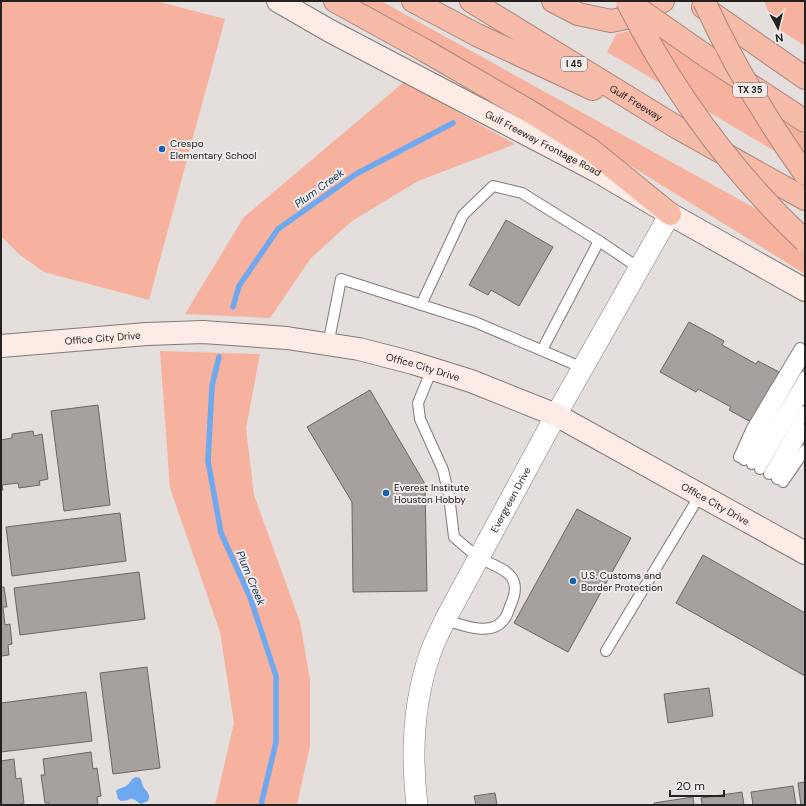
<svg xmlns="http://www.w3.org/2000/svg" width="806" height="806" font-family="'DM Sans',sans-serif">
  <rect width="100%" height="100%" fill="#e4dedc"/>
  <g fill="#f6b29e">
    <path d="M1 1H156L225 19 149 300 44 272 20 255 1 236Z"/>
    <path d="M355 1H381L805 236V274L445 51Z"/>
    <path d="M764 1H805V46L774 26Z"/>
    <path d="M647 27 805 135V169L607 52 616 34Z"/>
    <path d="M404 82 515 144 418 181 352 221 311 258 270 318 185 314 244 217Z"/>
    <path d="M160 351 260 354 246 428 254 495 300 622 310 680V746L297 805H215L234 723 220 632 170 488Z"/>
  </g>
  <path fill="#6ea9ef" d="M136 777 140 778C142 782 142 785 144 788 148 793 151 795 148 801L141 804C127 795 135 800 121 801L118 799 116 791C119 788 122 788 126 786 131 783 130 779 136 777Z"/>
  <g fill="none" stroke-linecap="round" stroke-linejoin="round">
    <g stroke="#6ea9ef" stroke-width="5.5">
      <path d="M233 307 239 286 278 229 356 174 453 123"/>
      <path d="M219 357 212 386 208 461 221 533 250 597 276 676V742L261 805"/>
    </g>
  </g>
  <g fill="#a6a09f" stroke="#6b6664">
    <path d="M506 220 553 247 519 306 491 290 488 295 469 285Z"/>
    <path d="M689 322 724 341 722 345 756 364 758 361 779 372 751 422 729 410 731 407 698 389 696 392 660 372Z"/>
    <path d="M370 390 425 484 427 591 353 592 352 502 307 427Z"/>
    <path d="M98 405 110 505 64 511 51 411Z"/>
    <path d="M33 431 34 436 42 434 48 479 39 481 40 485 19 488 18 483 2 485 3 490H1V440L12 438V434Z"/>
    <path d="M577 509 631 538 568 652 514 623Z"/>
    <path d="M120 513 126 561 12 576 6 527Z"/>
    <path d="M703 555 805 613V676L676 603Z"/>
    <path d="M139 572 145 619 20 635 14 588Z"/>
    <path d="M1 587H4L7 607H3L5 625 10 624 12 644 8 645 9 655 1 656Z"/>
    <path d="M147 667 160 768 113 774 100 673Z"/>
    <path d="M709 688 713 716 668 723 664 694Z"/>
    <path d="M86 692 92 741 1 752V703Z"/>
    <path d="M91 752 93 769 97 768 101 796 97 797 98 805H49V803H45L41 775H45L43 759Z"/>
    <path d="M14 759 16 779 21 778 24 803 20 804V805H1V761Z"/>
    <path d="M805 782V805H801L798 783Z"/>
    <path d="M793 786 796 805H753L751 792Z"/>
    <path d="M742 792 744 805H702L701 798Z"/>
    <path d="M495 793 497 805H476L474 796Z"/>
    <path d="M693 797 694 805H654V803Z"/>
  </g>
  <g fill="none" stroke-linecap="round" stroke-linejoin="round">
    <g stroke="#7f7a78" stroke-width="12">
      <g id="lane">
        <path d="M421 305 463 215 493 186 522 193 599 241"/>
        <path d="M328 345 341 279 475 322 583 368"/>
        <path d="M542 350 599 241 639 268"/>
        <path d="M432 369 418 403 420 419 443 470 449 496 454 537C462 544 470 551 478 557 488 564 505 567 512 578 517 586 515 595 511 604 509 608 508 614 505 618 492 638 463 625 445 620"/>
        <path d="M739 457 752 428 800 348"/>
        <path d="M744 460 805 355"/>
        <path d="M752 464 805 376"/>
        <path d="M760 469 805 392"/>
        <path d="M769 474 805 411"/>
        <path d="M777 479 805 429"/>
        <path d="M783 482 805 450"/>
        <path d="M606 651 700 495"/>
      </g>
    </g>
    <g stroke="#7f7a78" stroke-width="22">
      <g id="street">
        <path id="s1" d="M417 805C411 754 413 703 430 654 434 642 440 631 445 620L556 415 670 214"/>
      </g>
    </g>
    <g stroke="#7f7a78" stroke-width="24">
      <g id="secondary">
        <path id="s2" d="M278 1 330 31 597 171 670 214 805 290"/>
        <path id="s3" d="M1 346 147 334 203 332 287 338 359 349 413 363 471 381 556 415 805 553"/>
      </g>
    </g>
    <g stroke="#ad857a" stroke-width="24">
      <g id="highway">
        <path d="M335 1 424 50 529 111 590 149 670 214"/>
        <path d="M413 1 477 35 593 89"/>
        <path id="s4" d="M471 1 678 128 805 199"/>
        <path d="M553 1 578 14 611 21 641 15 663 1"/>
        <path d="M703 7 805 78"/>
        <path d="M706 56 805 121"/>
      </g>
    </g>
    <use href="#lane" stroke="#fff" stroke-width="10"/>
    <use href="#street" stroke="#fff" stroke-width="21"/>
    <use href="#secondary" stroke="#fdebe6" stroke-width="22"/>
    <use href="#highway" stroke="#f7bbaa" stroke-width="22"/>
    <g stroke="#ad857a" stroke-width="24" stroke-linecap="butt">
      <g id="highway-bridge">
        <path d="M627 1C672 90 732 172 805 241"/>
        <path d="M704 1C732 62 766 119 805 174"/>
        <path d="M630 3 706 56"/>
      </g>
    </g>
    <use href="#highway-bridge" stroke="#f7bbaa" stroke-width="22"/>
  </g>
  <g fill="#1664b3" stroke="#f1ebe9" stroke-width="1.5">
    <circle cx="162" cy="149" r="4"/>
    <circle cx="386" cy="493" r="4"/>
    <circle cx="573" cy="581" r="4"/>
  </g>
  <g text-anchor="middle" stroke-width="4" stroke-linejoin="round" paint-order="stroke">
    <g fill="#f1ebe9" stroke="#625e5d" stroke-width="1">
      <rect x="561" y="57" width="26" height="14" rx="3"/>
      <rect x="733" y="83" width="34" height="14" rx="3"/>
    </g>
    <g font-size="9" font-weight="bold" fill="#242121">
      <text x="574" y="67">I 45</text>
      <text x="750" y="93">TX 35</text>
    </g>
    <g font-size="10" fill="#242121" stroke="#f1ebe9">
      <text dy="4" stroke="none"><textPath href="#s4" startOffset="194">Gulf Freeway</textPath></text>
      <text dy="4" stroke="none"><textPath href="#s2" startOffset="301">Gulf Freeway Frontage Road</textPath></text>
      <text dy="4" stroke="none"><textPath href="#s3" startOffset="102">Office City Drive</textPath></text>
      <text dy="4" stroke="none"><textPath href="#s3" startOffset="426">Office City Drive</textPath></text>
      <text dy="4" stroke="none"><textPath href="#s1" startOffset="327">Evergreen Drive</textPath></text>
      <text dy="4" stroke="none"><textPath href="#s3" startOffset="750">Office City Drive</textPath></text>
    </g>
    <g font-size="10" fill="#242121" stroke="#f1ebe9" text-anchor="start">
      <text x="170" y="147">Crespo<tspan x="170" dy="12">Elementary School</tspan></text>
      <text x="394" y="491">Everest Institute<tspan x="394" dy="12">Houston Hobby</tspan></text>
      <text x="581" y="579">U.S. Customs and<tspan x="581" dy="12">Border Protection</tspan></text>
    </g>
    <g font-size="11" font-style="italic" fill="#09335e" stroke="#f1ebe9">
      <text transform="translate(319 188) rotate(-36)" y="4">Plum Creek</text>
      <text transform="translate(251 578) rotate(67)" y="4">Plum Creek</text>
    </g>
  </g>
  <rect width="806" height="806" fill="none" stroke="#242121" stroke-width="4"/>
  <g transform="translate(778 28) rotate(173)" stroke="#f1ebe9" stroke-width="3" paint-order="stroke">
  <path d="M0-3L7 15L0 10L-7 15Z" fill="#242121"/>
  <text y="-6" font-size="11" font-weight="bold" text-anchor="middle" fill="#242121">N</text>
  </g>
  <path d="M670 790v6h54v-6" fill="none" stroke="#242121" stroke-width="2"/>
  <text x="676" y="790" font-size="12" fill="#242121" stroke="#f1ebe9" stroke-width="3" paint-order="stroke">20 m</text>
</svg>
